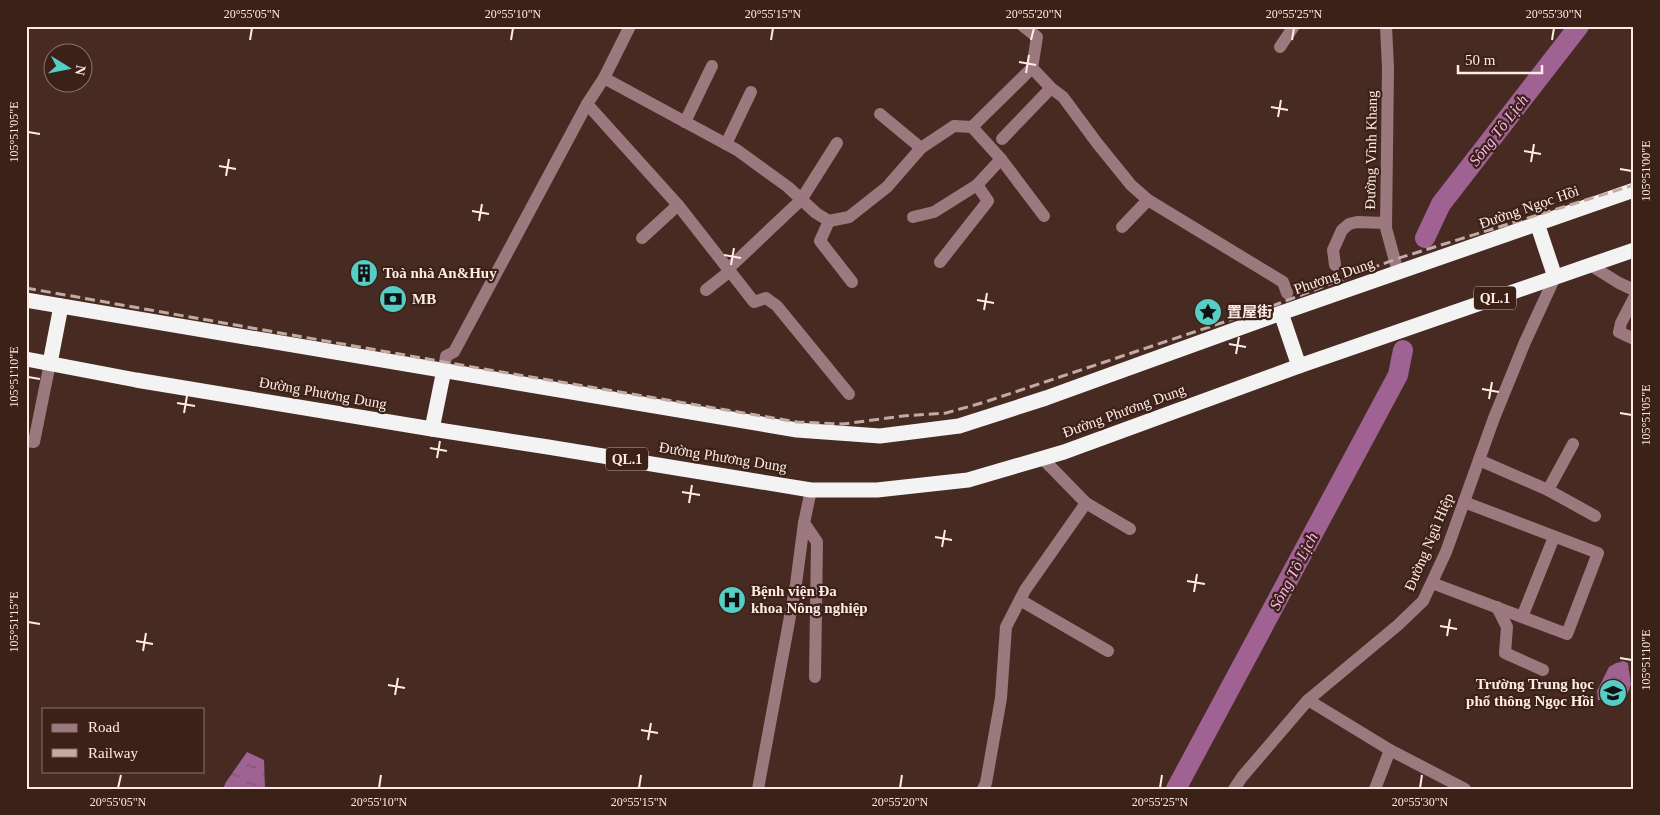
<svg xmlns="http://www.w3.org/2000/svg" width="1660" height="815" font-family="'Times New Roman','Noto Sans SC',serif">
  <defs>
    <pattern id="water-ripples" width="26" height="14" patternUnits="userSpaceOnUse" patternTransform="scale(1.25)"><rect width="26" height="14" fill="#9f6293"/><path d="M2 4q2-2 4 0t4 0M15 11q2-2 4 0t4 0" fill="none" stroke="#7a5570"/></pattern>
  </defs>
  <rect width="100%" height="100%" fill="#472b23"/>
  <g fill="url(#water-ripples)">
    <path d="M1623 661 1628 663 1631 685 1626 697 1615 701 1598 700 1597 691 1609 667 1616 663Z"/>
    <path d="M247 752 264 760 265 789H223L226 782Z"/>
  </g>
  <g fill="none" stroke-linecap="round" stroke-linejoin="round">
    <g stroke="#9f6293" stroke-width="20">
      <path d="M1425 238 1441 204 1579 26"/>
      <path d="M1176 789 1398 375 1403 350"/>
    </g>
    <g stroke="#9c787f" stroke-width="12">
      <path d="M1023 26 1037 37 1032 68 1051 88 1063 97 1097 143 1131 185 1148 200 1283 282 1287 293"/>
      <path d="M1386 26 1388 68 1386 228 1398 272"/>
      <path d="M1280 47 1294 26"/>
      <path d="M604 78 737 150 788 187 816 213 829 221"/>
      <path d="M587 104 678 205 754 302 766 298 777 306 849 394"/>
      <path d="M880 114 921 148"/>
      <path d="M685 122 712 66"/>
      <path d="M1002 139 1051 88"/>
      <path d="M726 144 751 92"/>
      <path d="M1001 159 1044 216"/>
      <path d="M913 217 934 212 977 185 1001 159 972 127"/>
      <path d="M1122 227 1148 200"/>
      <path d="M642 238 678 205"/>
      <path d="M940 262 988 201 977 185"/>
      <path d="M1335 265 1333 250 1342 230 1349 224 1357 222 1386 223"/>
      <path d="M1590 265 1619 283 1634 290"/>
      <path d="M728 269 801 200 837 143"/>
      <path d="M852 282 820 241 829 221 849 217 887 187 921 148 954 126 972 127 1032 68"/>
      <path d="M706 290 730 271"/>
      <path d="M1634 298 1621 323 1619 332 1634 339"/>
      <path d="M444 370 446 356 454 352 587 104 604 78 630 26"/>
      <path d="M26 441 34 442 50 363"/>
      <path d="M1042 458 1086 503 1130 529"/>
      <path d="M1479 460 1548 490 1573 444"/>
      <path d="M1548 490 1595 516"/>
      <path d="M804 523 817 542 815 677"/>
      <path d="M1432 583 1567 634 1598 553 1464 502"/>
      <path d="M1020 600 1108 651"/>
      <path d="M1497 607 1507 627 1505 653 1543 670"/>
      <path d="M1522 617 1554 537"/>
      <path d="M1308 700 1390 750 1465 789"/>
      <path d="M758 789 796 584 804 523 811 490"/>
      <path d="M983 789 986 783 1001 698 1006 627 1025 590 1086 503"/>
      <path d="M1234 789 1242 777 1308 700 1398 625 1423 601 1446 552 1494 418 1525 342 1555 277"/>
      <path d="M1375 789 1390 750"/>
    </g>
    <g stroke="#f3f3f3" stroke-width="15">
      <path d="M1537 223 1555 277"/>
      <path d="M26 300 797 430 880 436 959 426 1046 398 1281 313 1634 190"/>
      <path d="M1281 313 1299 366"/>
      <path d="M26 359 136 380 432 429 548 447 811 490H877L968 480 1064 452 1299 366 1634 250"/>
      <path d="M50 363 61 306"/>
      <path d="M432 429 444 370"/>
    </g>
    <path stroke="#c1aba4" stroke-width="3" stroke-dasharray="10 5" stroke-linecap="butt" d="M26 288 484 369 797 422 843 424 903 416 946 413 985 402 1275 305 1396 259 1634 185"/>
  </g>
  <path fill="none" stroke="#feebe5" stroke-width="2" d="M250 40 252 28M511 40 513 28M771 40 773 28M1031 40 1034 28M1292 40 1294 28M1552 40 1554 28M1019 62 1036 65M1026 73 1029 55M1271 107 1288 110M1278 117 1281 100M28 132 40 134M1524 151 1541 154M1531 162 1534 144M219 166 236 169M1620 169 1632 171M226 176 229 159M472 211 489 214M479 221 482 204M724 255 741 258M731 265 734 248M977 300 994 303M984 310 987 293M1229 344 1246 347M1236 354 1239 337M28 377 40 379M1482 389 1499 392M1489 399 1492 382M177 403 195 406M184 413 187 396M1620 413 1632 415M430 448 447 451M437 458 440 441M682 492 700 495M689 503 692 485M935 537 952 540M942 547 945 530M1187 581 1205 584M1194 592 1197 574M28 622 40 624M1440 626 1457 629M1447 636 1450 619M136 641 153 644M143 651 146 633M1620 658 1632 660M388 685 405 688M395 695 398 678M641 730 658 733M648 740 651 723M118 788 121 775M379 788 381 775M639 788 641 775M900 788 902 775M1160 788 1162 775M1420 788 1422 775"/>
  <defs>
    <g id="building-disc" transform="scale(1.4375)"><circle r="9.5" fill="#55cec5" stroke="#3c2119"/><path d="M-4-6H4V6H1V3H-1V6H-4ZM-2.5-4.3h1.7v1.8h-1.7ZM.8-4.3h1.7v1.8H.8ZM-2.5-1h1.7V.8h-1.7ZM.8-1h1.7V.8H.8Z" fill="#111"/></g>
    <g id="bank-disc" transform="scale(1.4375)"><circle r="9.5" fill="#55cec5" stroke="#3c2119"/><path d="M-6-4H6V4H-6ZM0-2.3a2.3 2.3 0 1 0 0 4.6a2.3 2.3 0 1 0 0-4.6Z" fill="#111"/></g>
    <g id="sight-disc" transform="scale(1.4375)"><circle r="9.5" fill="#55cec5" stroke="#3c2119"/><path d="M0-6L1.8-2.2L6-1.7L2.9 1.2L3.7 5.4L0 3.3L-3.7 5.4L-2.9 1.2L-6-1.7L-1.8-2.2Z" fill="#111"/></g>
    <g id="hospital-disc" transform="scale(1.4375)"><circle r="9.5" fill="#55cec5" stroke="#3c2119"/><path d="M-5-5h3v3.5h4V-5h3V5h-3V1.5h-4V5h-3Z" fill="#111"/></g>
    <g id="school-disc" transform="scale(1.4375)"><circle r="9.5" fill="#55cec5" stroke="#3c2119"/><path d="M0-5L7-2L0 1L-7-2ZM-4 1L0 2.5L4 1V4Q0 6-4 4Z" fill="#111"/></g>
  </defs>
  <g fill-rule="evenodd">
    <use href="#building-disc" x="364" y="273"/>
    <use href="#bank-disc" x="393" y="299"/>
    <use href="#sight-disc" x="1208" y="312"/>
    <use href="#hospital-disc" x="732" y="600"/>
    <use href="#school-disc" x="1613" y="693"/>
  </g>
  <g text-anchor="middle" stroke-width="4.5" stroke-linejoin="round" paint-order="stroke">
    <g fill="#3c2119" stroke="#c4aea8" stroke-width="1">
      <rect x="1474" y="286.5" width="42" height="23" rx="4"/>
      <rect x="606" y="447.5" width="42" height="23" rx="4"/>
    </g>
    <g font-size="14" font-weight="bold" fill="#feebe5">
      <text x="1495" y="303">QL.1</text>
      <text x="627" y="464">QL.1</text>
    </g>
    <g font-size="15" fill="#feebe5" stroke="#3c2119">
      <text transform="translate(1371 150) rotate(-89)" y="5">Đường Vĩnh Khang</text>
      <text transform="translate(1529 207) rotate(-19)" y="5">Đường Ngọc Hồi</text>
      <text transform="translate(1334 276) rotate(-19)" y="5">Phương Dung</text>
      <text transform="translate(323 393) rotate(10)" y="5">Đường Phương Dung</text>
      <text transform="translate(1124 411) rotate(-20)" y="5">Đường Phương Dung</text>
      <text transform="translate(723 457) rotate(9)" y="5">Đường Phương Dung</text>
      <text transform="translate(1429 542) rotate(-67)" y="5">Đường Ngũ Hiệp</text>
    </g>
    <g font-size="15" font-weight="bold" fill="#feebe5" stroke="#3c2119" text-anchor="start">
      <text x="383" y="278">Toà nhà An&amp;Huy</text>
      <text x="412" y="304">MB</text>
      <text x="1227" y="317">置屋街</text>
      <text x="751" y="596">Bệnh viện Đa<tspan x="751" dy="17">khoa Nông nghiệp</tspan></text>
      <text x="1594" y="689" text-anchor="end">Trường Trung học<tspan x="1594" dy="17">phổ thông Ngọc Hồi</tspan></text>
    </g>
    <g font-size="16" font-style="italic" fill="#fbb5ec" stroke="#3c2119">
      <text transform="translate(1498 130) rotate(-52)" y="6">Sông Tô Lịch</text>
      <text transform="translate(1293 571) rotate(-62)" y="6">Sông Tô Lịch</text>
    </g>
  </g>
  <rect width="1660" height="815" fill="none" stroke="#3c2119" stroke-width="55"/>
  <rect x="42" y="708" width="162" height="65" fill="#3c2119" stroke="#8a726b"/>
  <rect x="52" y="724" width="25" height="8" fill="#9c787f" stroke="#8a726b"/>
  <text x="88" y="732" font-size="15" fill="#feebe5">Road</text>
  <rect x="52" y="749" width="25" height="8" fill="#c1aba4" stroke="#8a726b"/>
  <text x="88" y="758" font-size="15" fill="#feebe5">Railway</text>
  <g transform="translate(68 68) rotate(100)"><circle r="24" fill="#3c2119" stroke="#8a726b"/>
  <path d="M0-4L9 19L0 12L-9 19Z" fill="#55cec5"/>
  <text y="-8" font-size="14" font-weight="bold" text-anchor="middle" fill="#feebe5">N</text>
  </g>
  <path d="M1458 65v8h84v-8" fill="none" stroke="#feebe5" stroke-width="2.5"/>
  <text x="1465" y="65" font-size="15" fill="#feebe5" stroke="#3c2119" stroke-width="4" paint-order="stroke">50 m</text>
  <rect x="28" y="28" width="1604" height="760" fill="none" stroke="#feebe5" stroke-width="2"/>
  <g font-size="12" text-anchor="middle" fill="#feebe5">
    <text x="252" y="18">20°55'05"N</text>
    <text x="513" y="18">20°55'10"N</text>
    <text x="773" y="18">20°55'15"N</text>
    <text x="1034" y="18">20°55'20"N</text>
    <text x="1294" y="18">20°55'25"N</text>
    <text x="1554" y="18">20°55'30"N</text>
    <text transform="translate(14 132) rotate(-90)" y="4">105°51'05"E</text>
    <text transform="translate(1646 171) rotate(-90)" y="4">105°51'00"E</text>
    <text transform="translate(14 377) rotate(-90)" y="4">105°51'10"E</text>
    <text transform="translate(1646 415) rotate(-90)" y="4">105°51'05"E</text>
    <text transform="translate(14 622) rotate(-90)" y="4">105°51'15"E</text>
    <text transform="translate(1646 660) rotate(-90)" y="4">105°51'10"E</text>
    <text x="118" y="806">20°55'05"N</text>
    <text x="379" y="806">20°55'10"N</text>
    <text x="639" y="806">20°55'15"N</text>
    <text x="900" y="806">20°55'20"N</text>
    <text x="1160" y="806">20°55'25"N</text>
    <text x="1420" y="806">20°55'30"N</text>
  </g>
</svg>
